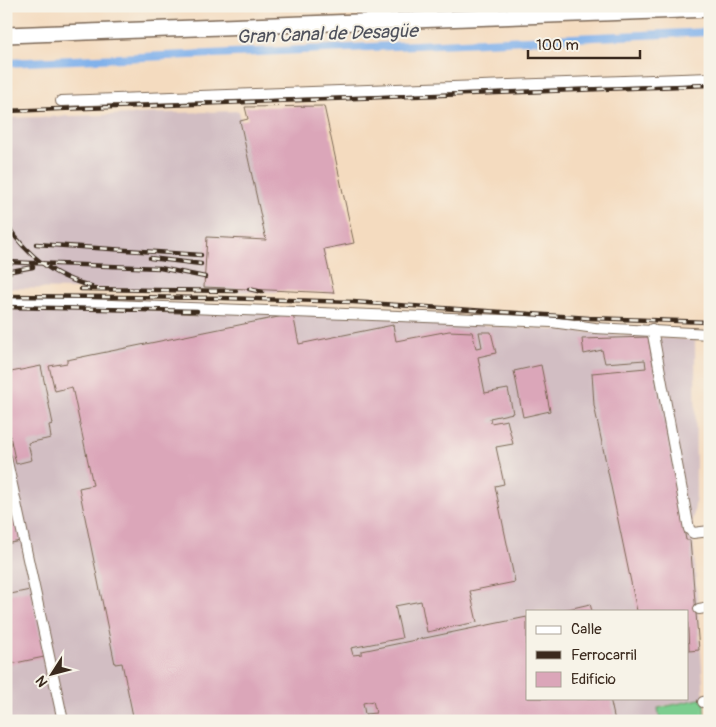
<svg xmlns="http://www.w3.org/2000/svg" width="716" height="727" font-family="Pangolin,sans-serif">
  <rect width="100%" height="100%" fill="#f7f3e8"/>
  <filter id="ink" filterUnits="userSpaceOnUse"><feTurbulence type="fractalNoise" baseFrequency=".02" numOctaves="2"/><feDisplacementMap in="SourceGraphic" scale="10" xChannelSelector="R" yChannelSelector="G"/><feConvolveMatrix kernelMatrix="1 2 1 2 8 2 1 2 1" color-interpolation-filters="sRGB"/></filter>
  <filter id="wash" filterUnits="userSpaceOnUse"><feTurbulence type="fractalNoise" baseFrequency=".0096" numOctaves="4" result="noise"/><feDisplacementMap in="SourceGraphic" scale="20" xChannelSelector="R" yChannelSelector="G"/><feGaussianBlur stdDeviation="1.12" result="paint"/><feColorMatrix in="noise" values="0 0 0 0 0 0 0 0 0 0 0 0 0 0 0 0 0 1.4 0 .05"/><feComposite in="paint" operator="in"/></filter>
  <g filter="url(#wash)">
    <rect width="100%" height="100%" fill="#f4dbbf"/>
    <g fill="#d2bec3" fill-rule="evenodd">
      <path d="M239 111 279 292 6 288V118Z"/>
      <path d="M197 304 695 340 696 500 692 524 704 698 658 707 660 721H6V305ZM527 611H687V698H527Z"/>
    </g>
    <path fill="#7bcd8f" stroke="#5b7c56" d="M704 698 705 721H660L658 708Z"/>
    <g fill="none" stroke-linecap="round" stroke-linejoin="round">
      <path stroke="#80b1eb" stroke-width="8" d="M6 63 710 32"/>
    </g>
    <g id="blocks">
      <g fill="#dba6b9" fill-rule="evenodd">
        <path d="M324 106 354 243 324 249 334 293 204 287 207 237 266 240 240 121 248 119 245 107Z"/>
        <path d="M293 314 299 344 393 325 396 341 449 331 472 332 476 348 482 347 479 332H491L496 353 478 357 485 393 508 389 513 413 490 418 491 423 507 420 513 444 496 447 504 484 495 486 515 582 470 591 477 622 427 632 421 601 395 606 402 638 351 648 353 655 362 654V651L527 617V698H610L615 721H566V719L557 721H134L122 663 115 664 79 488 93 485 72 387 55 391 49 366 67 363V360ZM373 701 376 713 365 714 363 703Z"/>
        <path d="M648 337 686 540H690L699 650 689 651 687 611H637L594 405 592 373 646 368 645 360 605 363 602 350 584 354 582 339Z"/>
        <path d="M541 365 550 411 523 417 514 371Z"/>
        <path d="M41 366 53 424 49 425 51 438 28 443 32 460 16 464 6 417V373Z"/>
        <path d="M6 480 20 541 6 544Z"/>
        <path d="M30 590 44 657 6 665V595Z"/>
        <path d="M590 604 592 611H564V610Z"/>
      </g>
    </g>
  </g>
  <g filter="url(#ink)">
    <use href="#blocks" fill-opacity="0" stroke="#7c6856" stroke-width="1"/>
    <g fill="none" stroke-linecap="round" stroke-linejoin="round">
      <g stroke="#7c6856" stroke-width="12">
        <g id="minor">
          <path d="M61 101 710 78"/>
          <path d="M6 301 552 322 595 328 710 334"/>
          <path d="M652 329 689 529 693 533 710 531"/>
          <path d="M6 457 63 721"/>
          <path d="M699 609 710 607"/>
          <path d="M703 702 710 701"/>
        </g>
      </g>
      <g stroke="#7c6856" stroke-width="18">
        <path id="highway" d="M6 35 710 9"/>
      </g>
      <use href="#minor" stroke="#fff" stroke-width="10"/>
      <use href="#highway" stroke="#fff" stroke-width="15"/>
      <g stroke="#3b2a1e" stroke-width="4.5">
        <g id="rail">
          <path d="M6 111 710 85"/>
          <path d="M8 227C29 257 56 278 91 286"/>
          <path d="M36 244 201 255"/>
          <path d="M150 258 201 264"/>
          <path d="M6 262 160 268 205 277"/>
          <path d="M6 272 33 267"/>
          <path d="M81 289 236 291"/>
          <path d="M249 289 262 292"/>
          <path d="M6 296 222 298 353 302 589 318 710 322"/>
          <path d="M6 307 197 311"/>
        </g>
      </g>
      <use href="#rail" stroke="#f7f3e8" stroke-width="2.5" stroke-dasharray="8" stroke-linecap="butt"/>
    </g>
  </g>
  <g text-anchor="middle" stroke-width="4" stroke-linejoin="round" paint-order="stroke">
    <g font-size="19" font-style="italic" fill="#50525c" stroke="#f7f3e8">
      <text transform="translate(327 33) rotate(-2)" y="7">Gran Canal de Desagüe</text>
    </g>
  </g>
  <rect width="716" height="727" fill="none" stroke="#f7f3e8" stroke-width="25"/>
  <rect x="526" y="610" width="162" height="90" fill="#f7f3e8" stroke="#aca397"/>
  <rect x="536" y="626" width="25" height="8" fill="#ffffff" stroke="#aca397"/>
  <text x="571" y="634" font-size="15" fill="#3b2a1e">Calle</text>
  <rect x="536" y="651" width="25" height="8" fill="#3b2a1e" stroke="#aca397"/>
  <text x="571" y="660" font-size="15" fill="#3b2a1e">Ferrocarril</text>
  <rect x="536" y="672" width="25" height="15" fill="#dba6b9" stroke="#aca397"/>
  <text x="571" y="684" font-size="15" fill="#3b2a1e">Edificio</text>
  <g transform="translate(52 674) rotate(234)" stroke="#f7f3e8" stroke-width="4" paint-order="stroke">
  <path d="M0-4L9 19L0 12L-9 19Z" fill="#3b2a1e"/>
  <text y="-8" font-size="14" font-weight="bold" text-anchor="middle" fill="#3b2a1e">N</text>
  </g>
  <path d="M528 50v8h112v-8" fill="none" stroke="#3b2a1e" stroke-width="2.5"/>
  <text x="536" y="50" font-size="15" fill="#3b2a1e" stroke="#f7f3e8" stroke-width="4" paint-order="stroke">100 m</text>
</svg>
